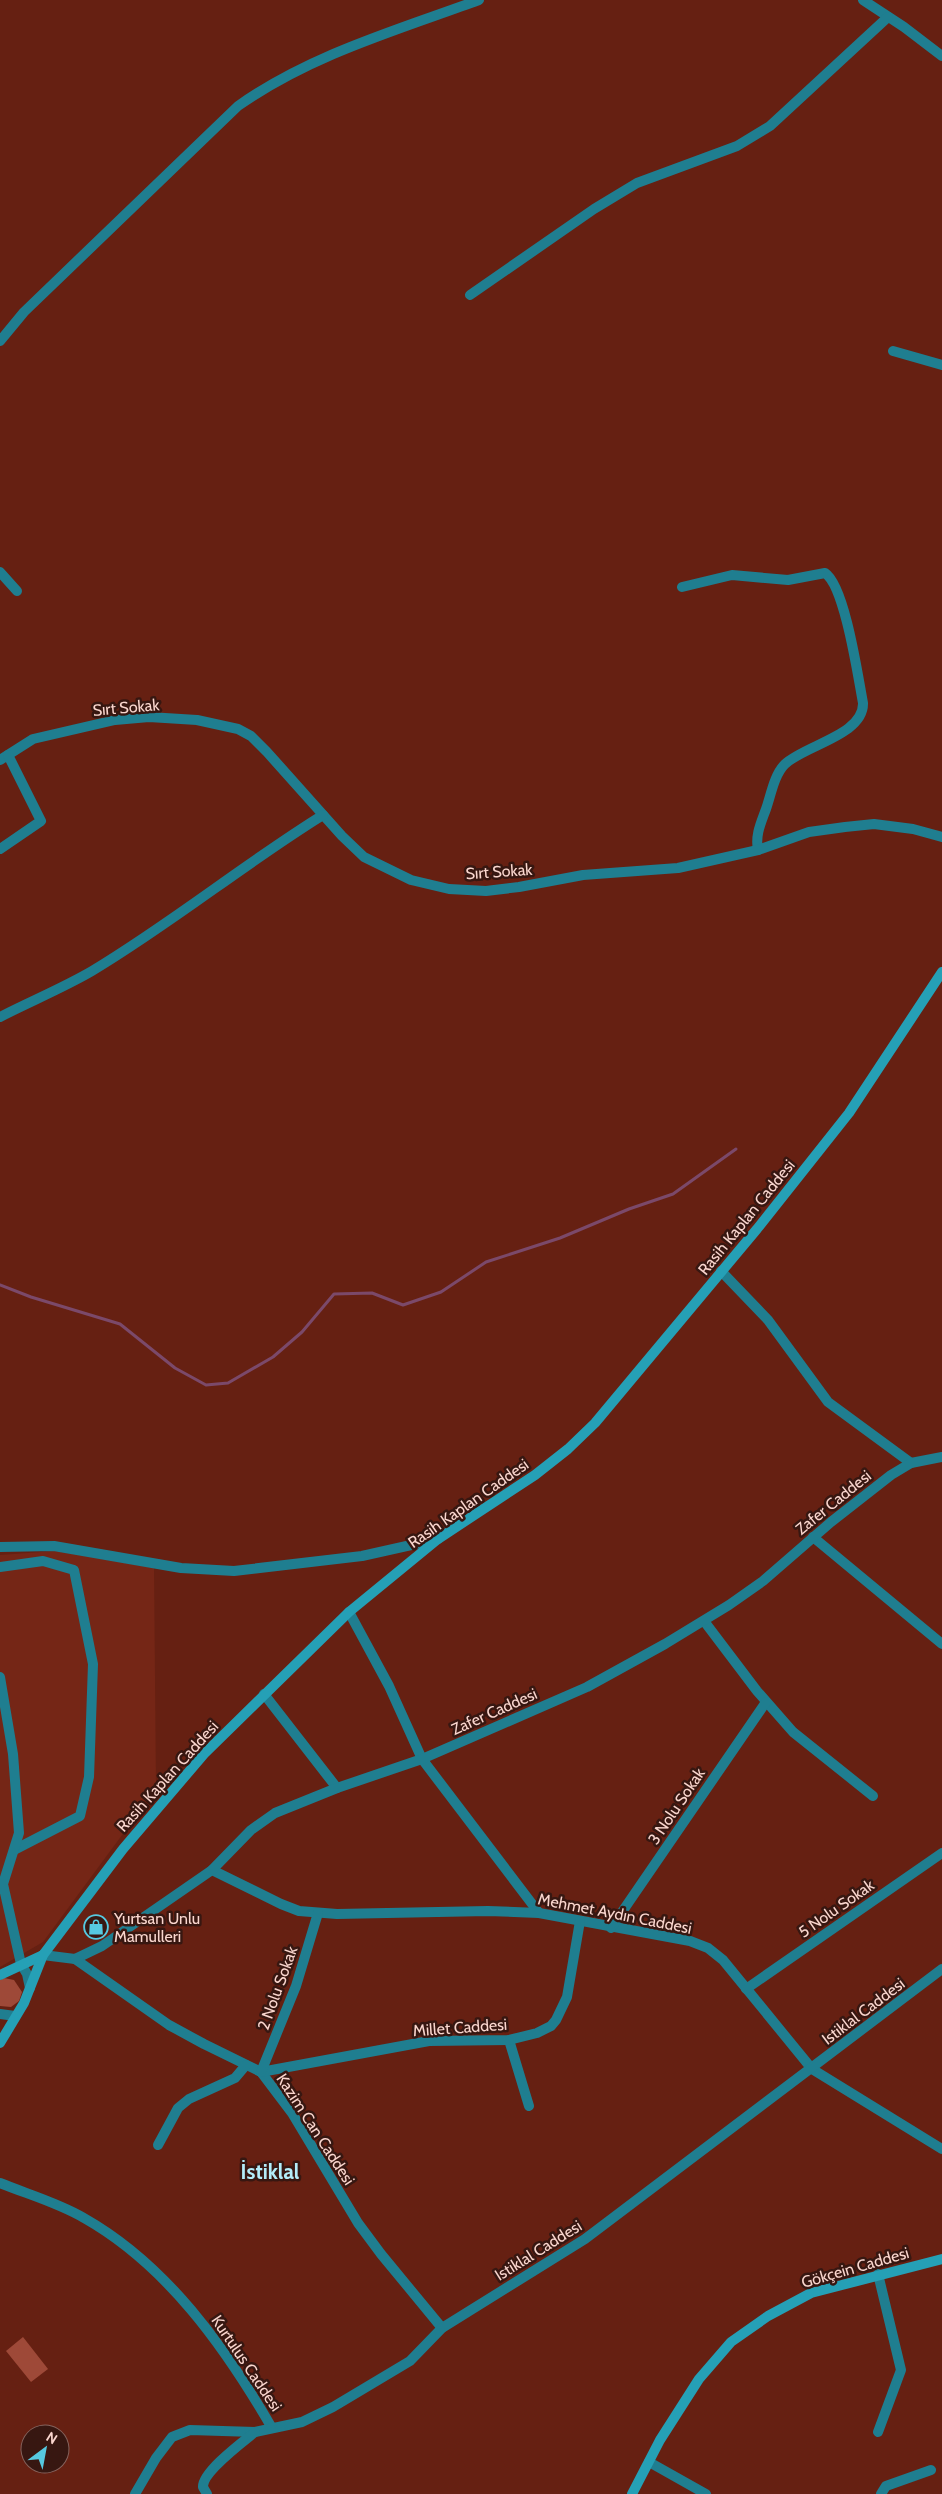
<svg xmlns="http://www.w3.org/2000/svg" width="942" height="2494" font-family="Cabin,sans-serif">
  <rect width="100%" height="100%" fill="#662012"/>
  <path fill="#752616" d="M55 1551 154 1568 156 1789 43 1942 0 1967V1555Z"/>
  <g fill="#9e4938">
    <path d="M4 1978 14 1980 22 1992 19 2001 11 2007 0 2006V1980Z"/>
    <path d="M23 2337 48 2369 31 2382 6 2351Z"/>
  </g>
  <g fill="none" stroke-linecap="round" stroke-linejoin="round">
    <path stroke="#7b496a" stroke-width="3" d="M0 1285 31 1297 120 1324 175 1368 206 1385 228 1383 273 1357 302 1332 334 1294 372 1293 403 1305 441 1292 486 1262 560 1238 629 1209 673 1194 736 1149"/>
    <g stroke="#1f7e90" stroke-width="10">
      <path d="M863 0 904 27 942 56"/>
      <path d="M470 295 594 209 637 183 737 146 770 126 888 17"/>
      <path d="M0 341 24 312 238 106C310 55 397 30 479 0"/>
      <path d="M893 351 942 365"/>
      <path d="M0 572 17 591"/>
      <path d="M682 587 732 575 788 580 825 573C845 586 858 677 863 703 864 735 805 745 785 764 774 775 771 795 766 809 761 823 755 835 758 850"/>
      <path d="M0 760 33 739 115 720 149 717 197 720 238 729 251 736 267 752 342 836 364 857 411 880 449 889 486 891 519 887 583 875 678 868 758 850 809 832 845 827 874 824 913 829 942 837"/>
      <path d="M0 849 41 821 8 755"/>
      <path d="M0 1017C31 1001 63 988 92 971 172 923 244 864 323 815"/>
      <path d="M721 1271 768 1320 828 1402 911 1463"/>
      <path d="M813 1537 942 1644"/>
      <path d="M0 1547 54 1546 181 1568 234 1571 362 1556 438 1539"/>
      <path d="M0 1567 43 1561 74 1570 93 1664 89 1777 80 1816 14 1850"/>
      <path d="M349 1612 389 1686 422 1759 539 1913"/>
      <path d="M704 1621 757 1691 793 1732 873 1796"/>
      <path d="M0 1677 13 1754 19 1833 3 1884 21 1964 27 1974 30 1988"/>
      <path d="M264 1694 337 1788"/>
      <path d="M212 1870 281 1904 299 1911 337 1914 488 1911 539 1913 690 1941 708 1948 723 1960 812 2069 942 2149"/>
      <path d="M611 1928 766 1702"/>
      <path d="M43 1955 75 1959 102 1946 212 1870 251 1830 275 1813 337 1788 422 1759 587 1687 665 1644 729 1605 763 1581 831 1522 891 1475 911 1463 942 1457"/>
      <path d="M75 1959 169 2025 204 2044 261 2072 292 2113 358 2223 381 2254 442 2328"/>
      <path d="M746 1989 942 1853"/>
      <path d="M0 2014 15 2016"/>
      <path d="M509 2040 529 2106"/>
      <path d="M261 2072 429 2041 509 2040 537 2033 551 2026 556 2020 567 1997 580 1921"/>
      <path d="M261 2072 296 1986 318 1913"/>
      <path d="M158 2145 178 2108 189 2099 235 2078 246 2065"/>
      <path d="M0 2183C27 2194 59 2203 84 2218 167 2265 225 2347 272 2428"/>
      <path d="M878 2432 901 2370 878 2274"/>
      <path d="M649 2462 706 2494"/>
      <path d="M135 2494 156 2458 172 2437 190 2430 255 2432 302 2422 333 2407 410 2361 442 2328 585 2239 942 1969"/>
      <path d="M207 2494C206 2492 204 2489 203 2487 202 2472 244 2441 255 2432"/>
      <path d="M881 2494 886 2486 931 2470"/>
    </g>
    <g stroke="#25a0b6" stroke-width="10">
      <path d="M0 1975 43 1955"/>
      <path d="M0 2043 24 2003 43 1955 123 1849 204 1754 349 1612 438 1539 535 1475 568 1449 595 1423 757 1229 849 1113 942 972"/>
      <path d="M632 2494 660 2440 699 2379 731 2342 768 2316 811 2293 942 2259"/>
    </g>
  </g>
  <defs>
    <g id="shop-ring" transform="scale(1.25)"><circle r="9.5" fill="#371711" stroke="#56c9e0" stroke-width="1.5"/><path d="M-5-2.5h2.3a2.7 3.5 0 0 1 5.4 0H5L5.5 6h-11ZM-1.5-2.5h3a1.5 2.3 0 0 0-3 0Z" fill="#56c9e0"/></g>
  </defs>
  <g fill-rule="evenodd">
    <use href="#shop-ring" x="96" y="1927"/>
  </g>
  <g text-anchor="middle" stroke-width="5" stroke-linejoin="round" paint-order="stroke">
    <g font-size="16" fill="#fad6ce" stroke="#371711">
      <text transform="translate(126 707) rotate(-5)" y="6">Sırt Sokak</text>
      <text transform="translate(499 871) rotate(-4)" y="6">Sırt Sokak</text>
      <text transform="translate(746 1217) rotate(-51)" y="6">Rasih Kaplan Caddesi</text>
      <text transform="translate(833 1502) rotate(-39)" y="6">Zafer Caddesi</text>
      <text transform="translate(468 1503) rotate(-35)" y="6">Rasih Kaplan Caddesi</text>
      <text transform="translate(494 1711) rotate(-24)" y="6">Zafer Caddesi</text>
      <text transform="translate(167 1776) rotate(-48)" y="6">Rasih Kaplan Caddesi</text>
      <text transform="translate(676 1806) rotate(-56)" y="6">3 Nolu Sokak</text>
      <text transform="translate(836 1908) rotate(-35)" y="6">5 Nolu Sokak</text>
      <text transform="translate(615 1913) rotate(11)" y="6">Mehmet Aydın Caddesi</text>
      <text transform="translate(277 1988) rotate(-70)" y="6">2 Nolu Sokak</text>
      <text transform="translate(863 2011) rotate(-37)" y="6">Istiklal Caddesi</text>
      <text transform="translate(460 2027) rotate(-4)" y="6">Millet Caddesi</text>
      <text transform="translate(316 2129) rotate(57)" y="6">Kazim Can Caddesi</text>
      <text transform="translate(538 2250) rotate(-32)" y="6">Istiklal Caddesi</text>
      <text transform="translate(855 2267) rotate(-16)" y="6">Gökçein Caddesi</text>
      <text transform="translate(247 2363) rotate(56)" y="6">Kurtulus Caddesi</text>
    </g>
    <g font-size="16" fill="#fad6ce" stroke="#371711" text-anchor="start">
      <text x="114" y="1924">Yurtsan Unlu<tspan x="114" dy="18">Mamulleri</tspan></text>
    </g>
    <g font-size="21" font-weight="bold" fill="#b4edf9" stroke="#371711">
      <text x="270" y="2179">İstiklal</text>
    </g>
  </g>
  <g transform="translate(45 2449) rotate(32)"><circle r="24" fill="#371711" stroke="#85635d"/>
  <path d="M0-4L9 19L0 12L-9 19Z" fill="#56c9e0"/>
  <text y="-8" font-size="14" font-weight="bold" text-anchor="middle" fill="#fad6ce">N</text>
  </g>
</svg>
